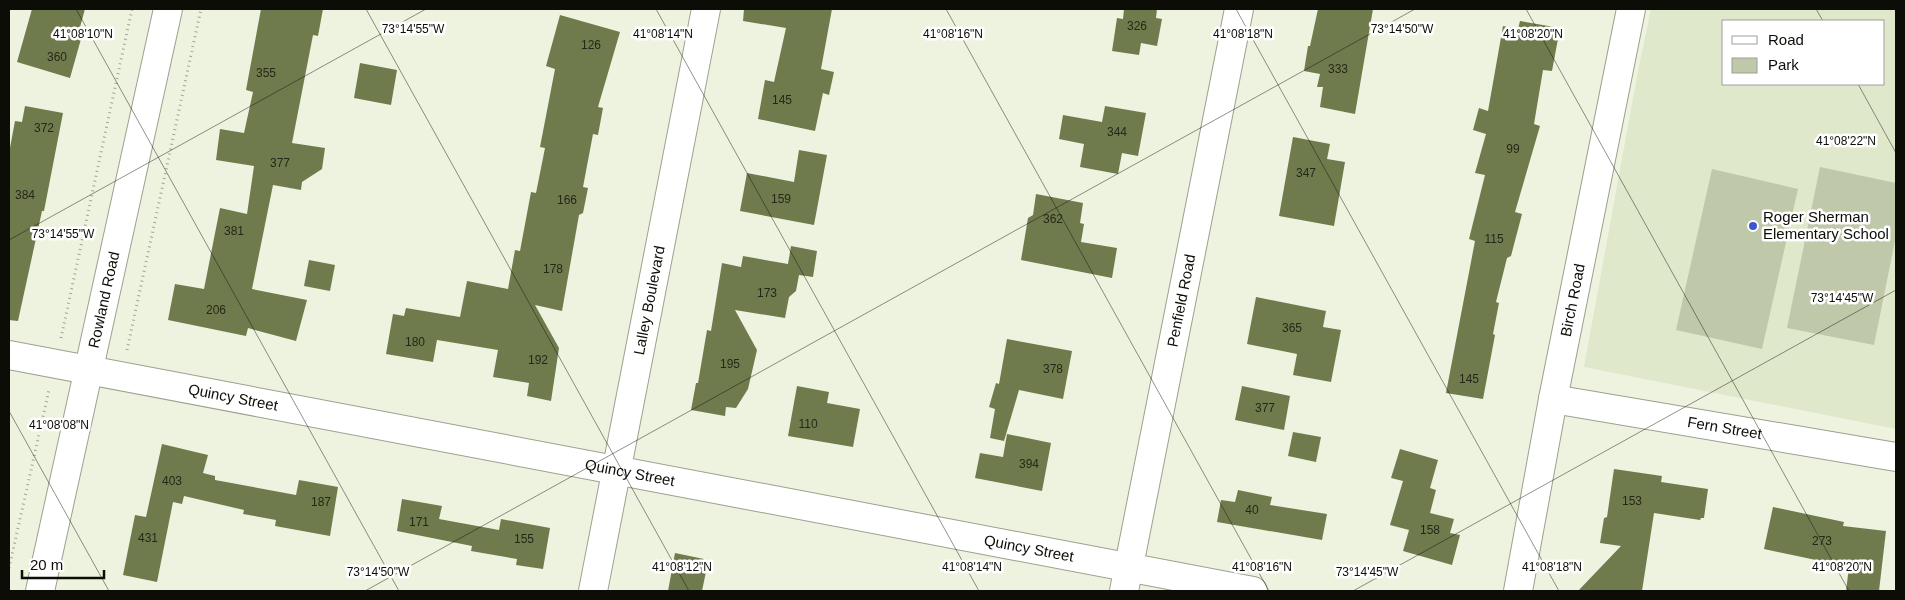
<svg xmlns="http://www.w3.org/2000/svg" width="1905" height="600" font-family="Helvetica,sans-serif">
  <rect width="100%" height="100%" fill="#eef3df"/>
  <path fill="#e0e8cc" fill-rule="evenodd" d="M1651 9H1896V429L1584 367 1638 71ZM1724 21H1884V84H1724Z"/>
  <g fill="#c0c8aa">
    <path d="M1820 167 1896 183V236L1874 345 1787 328Z"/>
    <path d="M1712 169 1798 189 1762 349 1676 330Z"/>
  </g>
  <g fill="#707b4d">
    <path d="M32 9H85L77 38 81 39 70 78 17 62Z"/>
    <path d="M261 9H323L318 36 313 35 292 143 325 148 322 169 302 182 301 190 273 185 252 289 307 300 296 341 248 328 246 336 168 320 175 284 204 289 220 208 247 214 254 166 216 160 220 129 244 133 253 92 246 90Z"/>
    <path d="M744 9H832L821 69 834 72 829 95 823 93 815 131 758 119 765 80 774 82 786 28 743 21Z"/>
    <path d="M1124 9H1157L1156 18 1162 19 1157 46 1141 43 1139 55 1112 51 1117 18 1123 19Z"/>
    <path d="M1318 9H1373L1355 114 1320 107 1323 87H1317L1320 74 1304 71 1308 46H1310Z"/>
    <path d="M560 15 620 32 598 107 603 108 598 135 593 134 583 187 588 188 583 213 579 215 562 311 535 305 559 348 551 401 527 396 529 383 493 377 498 350 437 340 433 362 386 354 393 314 404 316 406 308 460 317 467 281 508 289 515 250 520 251 531 192 536 193 545 148 540 147 555 69 546 66Z"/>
    <path d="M1520 21 1560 28 1552 71 1543 70 1534 124 1540 126 1515 212 1522 214 1511 256 1507 258 1496 302 1499 303 1493 334 1495 335 1483 399 1446 393 1475 241 1469 239 1485 175 1475 173 1486 134 1473 130 1479 108 1488 111 1503 26 1518 29Z"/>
    <path d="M360 63 397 70 391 105 354 98Z"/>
    <path d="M25 106 63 113 44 211H42L18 321 9 320V153L15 121 22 122Z"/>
    <path d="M1105 106 1146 113 1138 156 1122 153 1118 174 1080 167 1084 144 1059 139 1063 115 1102 122Z"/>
    <path d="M1293 137 1330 144 1327 159 1345 162 1334 226 1279 216Z"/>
    <path d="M799 150 827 155 814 225 740 211 747 173 794 182Z"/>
    <path d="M1036 194 1083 203 1080 223 1084 224 1081 242 1117 248 1112 278 1021 260 1028 218 1033 215Z"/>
    <path d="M791 246 817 251 813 277 799 275 796 291 789 297 785 318 735 310 757 350 748 389 736 408 726 407 725 416 691 410 696 383H698L707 330 711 331 722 263 741 267 743 256 788 264Z"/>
    <path d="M309 260 335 265 330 291 304 286Z"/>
    <path d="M1256 297 1326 311 1323 327 1341 330 1331 382 1293 375 1297 354 1247 344Z"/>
    <path d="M1007 339 1072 351 1063 399 1019 390 1004 441 990 438 995 409 989 407 996 383 999 384Z"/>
    <path d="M797 386 829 392 827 403 860 409 853 447 788 436Z"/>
    <path d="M1242 386 1290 396 1284 430 1235 420Z"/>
    <path d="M1293 432 1321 437 1316 462 1288 456Z"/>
    <path d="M1007 434 1051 443 1042 491 975 478 980 453 1003 457Z"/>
    <path d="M162 444 208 455 203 473 215 476V480L296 495 299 480 338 487 330 536 275 526 276 520 243 514 244 510 184 496 182 504 173 502 157 582 123 575 135 515 146 517Z"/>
    <path d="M1400 449 1438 460 1430 488 1436 490 1430 513 1454 519 1450 533 1460 535 1452 565 1403 551 1409 530 1390 525 1403 481 1391 478Z"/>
    <path d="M1614 469 1662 476 1661 482 1708 489 1704 518H1701L1700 520 1654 513 1642 591H1578L1621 546 1600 543 1604 518 1607 517Z"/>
    <path d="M1238 490 1272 497 1270 505 1327 514 1322 540 1217 522 1221 500 1235 502Z"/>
    <path d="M402 499 442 506 439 519 499 530 501 519 550 528 543 569 516 565 517 559 471 551 472 546 397 531Z"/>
    <path d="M1773 507 1844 522 1843 526 1886 531 1879 591H1846L1849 567 1764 549Z"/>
    <path d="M675 553 704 559 703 561 708 562 702 591H668Z"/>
  </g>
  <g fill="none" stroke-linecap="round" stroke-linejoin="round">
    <g stroke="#9ca18e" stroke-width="30">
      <g id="minor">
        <path id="s1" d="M9 355 1253 591"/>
        <path id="s2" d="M1553 399 1896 457"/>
        <path id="s3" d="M40 591 168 9"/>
        <path id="s4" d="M593 591 706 9"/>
        <path id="s5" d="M1124 591 1239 9"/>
        <path id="s6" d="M1518 591 1553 399 1631 9"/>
      </g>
    </g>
    <g stroke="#a1a595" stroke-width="3" stroke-dasharray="1 4" stroke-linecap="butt">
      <path d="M61 338 132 9"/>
      <path d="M127 350 201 9"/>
      <path d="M9 568 49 390"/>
    </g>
    <use href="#minor" stroke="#fff" stroke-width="28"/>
  </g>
  <path fill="none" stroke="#0c0d07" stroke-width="1" stroke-opacity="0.45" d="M76 9 399 591M366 9 689 591M656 9 979 591M946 9 1269 591M1236 9 1559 591M1526 9 1849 591M1816 9 1823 21M1858 84 1896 153M9 240 426 9M9 411 109 591M365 591 1415 9M1353 591 1896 290"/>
  <circle fill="#3d58ca" stroke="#fff" stroke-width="2" cx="1753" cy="226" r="5"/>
  <g text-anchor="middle" stroke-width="5" stroke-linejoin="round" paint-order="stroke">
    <g font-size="12" fill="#252818">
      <text x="1137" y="30">326</text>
      <text x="591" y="49">126</text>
      <text x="57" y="61">360</text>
      <text x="1338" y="73">333</text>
      <text x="266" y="77">355</text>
      <text x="782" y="104">145</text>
      <text x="44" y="132">372</text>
      <text x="1117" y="136">344</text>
      <text x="1513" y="153">99</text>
      <text x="280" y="167">377</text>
      <text x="1306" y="177">347</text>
      <text x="25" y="199">384</text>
      <text x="781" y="203">159</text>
      <text x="567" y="204">166</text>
      <text x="1053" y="223">362</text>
      <text x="234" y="235">381</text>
      <text x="1494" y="243">115</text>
      <text x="553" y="273">178</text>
      <text x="767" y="297">173</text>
      <text x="216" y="314">206</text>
      <text x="1292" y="332">365</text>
      <text x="415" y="346">180</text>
      <text x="538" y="364">192</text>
      <text x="730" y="368">195</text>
      <text x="1053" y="373">378</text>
      <text x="1469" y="383">145</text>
      <text x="1265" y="412">377</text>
      <text x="808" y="428">110</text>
      <text x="1029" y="468">394</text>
      <text x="172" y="485">403</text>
      <text x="1632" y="505">153</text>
      <text x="321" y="506">187</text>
      <text x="1252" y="514">40</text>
      <text x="419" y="526">171</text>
      <text x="1430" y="534">158</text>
      <text x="148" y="542">431</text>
      <text x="524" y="543">155</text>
      <text x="1822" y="545">273</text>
    </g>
    <g font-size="15" fill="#0c0d07" stroke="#fff" text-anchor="start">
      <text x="1763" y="222">Roger Sherman<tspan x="1763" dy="17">Elementary School</tspan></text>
    </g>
    <g font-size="15" fill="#0c0d07" stroke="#fff">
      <text dy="5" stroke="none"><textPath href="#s3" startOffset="298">Rowland Road</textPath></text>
      <text dy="5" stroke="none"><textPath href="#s4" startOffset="296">Lalley Boulevard</textPath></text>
      <text dy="5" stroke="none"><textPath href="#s5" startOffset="296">Penfield Road</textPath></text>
      <text dy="5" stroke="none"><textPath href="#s6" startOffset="296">Birch Road</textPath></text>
      <text dy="5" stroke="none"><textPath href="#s1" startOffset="228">Quincy Street</textPath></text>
      <text dy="5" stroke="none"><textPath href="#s2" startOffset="174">Fern Street</textPath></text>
      <text dy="5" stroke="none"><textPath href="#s1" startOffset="632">Quincy Street</textPath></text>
      <text dy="5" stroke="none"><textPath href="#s1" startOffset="1038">Quincy Street</textPath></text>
    </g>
  </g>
  <g font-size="12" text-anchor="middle" fill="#0c0d07" stroke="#fff" stroke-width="5" stroke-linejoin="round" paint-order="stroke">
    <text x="413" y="33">73°14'55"W</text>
    <text x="1402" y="33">73°14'50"W</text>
    <text x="83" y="38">41°08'10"N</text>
    <text x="663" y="38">41°08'14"N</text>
    <text x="953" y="38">41°08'16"N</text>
    <text x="1243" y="38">41°08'18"N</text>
    <text x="1533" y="38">41°08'20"N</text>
    <text x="1846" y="145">41°08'22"N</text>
    <text x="63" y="238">73°14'55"W</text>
    <text x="1842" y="302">73°14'45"W</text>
    <text x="59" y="429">41°08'08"N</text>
    <text x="682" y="571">41°08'12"N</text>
    <text x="972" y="571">41°08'14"N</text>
    <text x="1262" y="571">41°08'16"N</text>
    <text x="1552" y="571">41°08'18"N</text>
    <text x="1842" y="571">41°08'20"N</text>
    <text x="378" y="576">73°14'50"W</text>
    <text x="1367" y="576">73°14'45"W</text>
  </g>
  <rect width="1905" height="600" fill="none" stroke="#0c0d07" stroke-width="20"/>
  <rect x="1722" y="20" width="162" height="65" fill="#ffffff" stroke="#9e9e9c"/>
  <rect x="1732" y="36" width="25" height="8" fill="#ffffff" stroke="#9e9e9c"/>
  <text x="1768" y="45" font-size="15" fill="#0c0d07">Road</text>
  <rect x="1732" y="58" width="25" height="15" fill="#c0c8aa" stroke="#9e9e9c"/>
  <text x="1768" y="70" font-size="15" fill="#0c0d07">Park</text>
  <path d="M22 570v8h82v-8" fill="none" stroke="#0c0d07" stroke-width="2.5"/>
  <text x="30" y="570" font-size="15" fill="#0c0d07" stroke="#ffffff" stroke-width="4" paint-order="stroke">20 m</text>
</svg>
